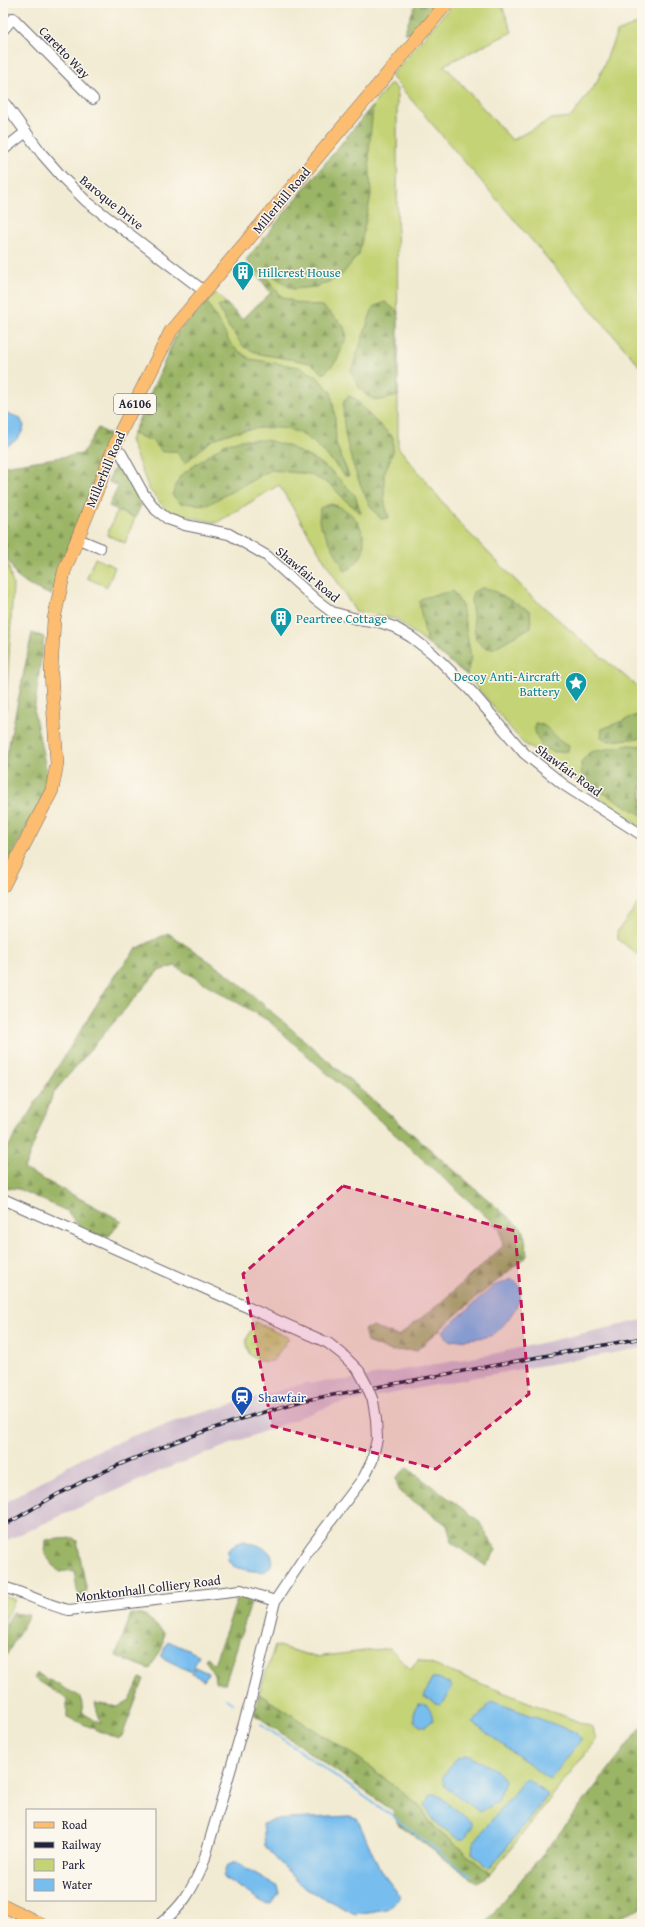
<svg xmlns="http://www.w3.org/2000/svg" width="645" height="1927" font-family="'Gentium Book Plus',serif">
  <defs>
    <pattern id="forest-firs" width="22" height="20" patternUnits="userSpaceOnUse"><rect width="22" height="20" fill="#9bb566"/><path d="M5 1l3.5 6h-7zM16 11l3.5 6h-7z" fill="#7e9355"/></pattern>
    <pattern id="wetland-marsh" width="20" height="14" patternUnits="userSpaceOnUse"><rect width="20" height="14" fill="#c4d375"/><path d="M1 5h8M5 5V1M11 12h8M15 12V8" fill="none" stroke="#a8b566"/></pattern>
  </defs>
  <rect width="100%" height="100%" fill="#fbf7ec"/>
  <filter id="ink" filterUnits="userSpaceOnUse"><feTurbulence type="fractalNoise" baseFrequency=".025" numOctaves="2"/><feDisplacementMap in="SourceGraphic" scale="8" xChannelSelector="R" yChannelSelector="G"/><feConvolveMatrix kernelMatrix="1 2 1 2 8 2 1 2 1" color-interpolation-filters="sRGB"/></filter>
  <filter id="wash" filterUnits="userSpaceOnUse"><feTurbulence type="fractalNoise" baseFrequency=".012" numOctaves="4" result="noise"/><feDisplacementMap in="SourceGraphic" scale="16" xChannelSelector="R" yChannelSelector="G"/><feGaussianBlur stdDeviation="0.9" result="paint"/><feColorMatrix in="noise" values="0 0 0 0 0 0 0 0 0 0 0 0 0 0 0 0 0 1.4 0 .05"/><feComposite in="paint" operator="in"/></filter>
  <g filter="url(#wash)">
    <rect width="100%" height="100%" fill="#f2ebd3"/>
    <path fill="#d0bdce" d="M642 1320V1348L476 1377 333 1405 160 1471 3 1542V1504L83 1457 135 1435 181 1419 305 1383 346 1380 488 1355Z"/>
    <g fill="#c4d375" stroke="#737a58">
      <path d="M453 3H501L512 32 444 65 512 140 552 119 571 117 597 82 617 32 642 22V369L391 76Z"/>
      <path d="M391 83 397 89 398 447 462 526 531 596 599 655 642 690V828L522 742 467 675 396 619 355 611 279 485 216 523 167 511 149 489 130 440 178 331 216 293 242 319 271 293 246 260Z"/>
      <path d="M117 511 135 518 125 543 107 535Z"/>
      <path d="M3 552 6 556 13 585 6 709 3 722Z"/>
      <path d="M95 558 115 567 107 587 87 578Z"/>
      <path d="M642 898V958L618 939 617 932Z"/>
      <path d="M3 1595 15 1600 3 1624Z"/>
      <path d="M275 1645 315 1657 390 1648 411 1670 418 1659 592 1727 596 1740 491 1874 431 1824 421 1807 361 1760 259 1694Z"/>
    </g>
    <g fill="url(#forest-firs)" stroke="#5e6c50">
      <path d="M416 3H438L413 33H404Z"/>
      <path d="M373 105 369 152 371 195 359 254 340 277 316 287 292 289 268 272H255L246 260Z"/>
      <path d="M267 278 281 296 297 303 322 306 343 325 347 336 337 360 324 374 311 363 260 354 244 347 228 326 218 306 226 303 242 319 271 293 261 279Z"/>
      <path d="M207 302 232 346 250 359 299 367 316 376 331 392 335 416 336 444 349 476H345C332 461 319 444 301 434 279 422 232 429 211 441 202 447 194 456 185 463L176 451 162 452 153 441 133 434 178 331Z"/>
      <path d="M385 302 398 312V396C392 397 385 400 379 400 365 400 355 382 351 372L373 307Z"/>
      <path d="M348 396 356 399 372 418 393 437V452L384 474V500L389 518 381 519C376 513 371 508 368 502 354 472 340 432 344 400Z"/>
      <path d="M98 428 113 437 51 595 28 585 16 576 3 547V466L82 454Z"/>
      <path d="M240 440H267L288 446 315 460 332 472 355 495 361 513 345 500 331 485 309 474 271 470 207 505 180 503 172 495 180 476 224 444Z"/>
      <path d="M116 464H123L143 501 135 518 109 506 118 487 108 481Z"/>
      <path d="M330 504C363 510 379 554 345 571L319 522 320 508Z"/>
      <path d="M482 588 490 589 530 611 531 627 492 649 484 647 476 640 471 600 473 592Z"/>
      <path d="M453 591 462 606 471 657 467 675 427 643 419 603 422 598Z"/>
      <path d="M32 633 44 637 34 712 49 783 3 874V773Z"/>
      <path d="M642 713V738L608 741 601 737 602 729Z"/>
      <path d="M535 723C551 724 552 740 569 746L568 751C564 751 559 752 555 752 542 751 533 735 535 723Z"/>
      <path d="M630 745 642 746V815L600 791 582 776 581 762 590 752Z"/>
      <path d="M168 933 228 974 524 1231 527 1256 464 1308 417 1350 391 1351 367 1342 364 1329 373 1327 398 1336 438 1305 503 1246 500 1229 269 1021 175 966 158 971 54 1092 24 1169 122 1221 109 1236 85 1234 67 1211 18 1189 3 1187V1155L115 975 136 949Z"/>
      <path d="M407 1468 478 1520 496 1550 486 1566 452 1543 447 1525 398 1490 396 1477Z"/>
      <path d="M73 1538 77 1541 87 1592 82 1597 78 1595 74 1570 59 1572 45 1555 46 1540Z"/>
      <path d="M238 1597 252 1600 225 1684 215 1682 214 1674 205 1659 207 1657 214 1664Z"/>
      <path d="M12 1613 29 1615 6 1656 3 1653V1631Z"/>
      <path d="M131 1614 145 1615 164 1633 162 1648 150 1669 116 1656Z"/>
      <path d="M36 1673 81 1697 83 1713 101 1724 95 1703 118 1707 131 1699 140 1678 144 1679 122 1736 118 1739 67 1717V1699L34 1678Z"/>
      <path d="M259 1694 361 1760 421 1807 431 1824 491 1874 476 1882 398 1824 392 1810 254 1714Z"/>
      <path d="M642 1726V1908L617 1918 609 1924H484L551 1844Z"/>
    </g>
    <path fill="url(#wetland-marsh)" stroke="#737a58" d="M255 1322 289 1338 273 1361C259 1364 244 1357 247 1339 248 1334 253 1327 255 1322Z"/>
    <g fill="#77bdee" stroke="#4c7094">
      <path d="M7 413 20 418 24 426C21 438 14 443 3 447V414Z"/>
      <path d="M512 1279C517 1282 520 1285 521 1291 522 1303 501 1332 490 1336 477 1339 462 1339 449 1341L443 1331 494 1286Z"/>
      <path d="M244 1541C254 1544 274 1548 272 1562 272 1565 268 1569 265 1571 260 1573 236 1569 232 1565 227 1561 227 1555 228 1550L233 1545Z"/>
      <path d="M168 1641 199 1655 191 1672 161 1657Z"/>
      <path d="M195 1667 208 1673 204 1680 192 1674Z"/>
      <path d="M432 1678H437L450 1684 452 1687 444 1702 440 1705 424 1697Z"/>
      <path d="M492 1701 575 1732 581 1740 550 1780 473 1723Z"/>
      <path d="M419 1704C430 1704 431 1710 433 1720L426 1726H420L414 1721V1710Z"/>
      <path d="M467 1755 493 1768 505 1780 498 1802 480 1812 445 1787 442 1777 457 1759Z"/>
      <path d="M526 1778 548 1795 492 1866 489 1868 472 1853 473 1843Z"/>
      <path d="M430 1794H437L470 1821 472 1826 465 1839H459L434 1822 425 1805Z"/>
      <path d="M349 1816 357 1818 380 1870 401 1897 387 1909 355 1914 304 1888 265 1847 263 1824 272 1820Z"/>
      <path d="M236 1862 277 1886 279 1893 271 1904 267 1905 223 1877 227 1865Z"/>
    </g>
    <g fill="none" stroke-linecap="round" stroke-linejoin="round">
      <g stroke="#77bdee" stroke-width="2">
        <path d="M226 1699 232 1703"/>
        <path d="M261 1724 388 1813 471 1876"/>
      </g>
    </g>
  </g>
  <g filter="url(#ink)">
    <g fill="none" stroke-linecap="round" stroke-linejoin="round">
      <g stroke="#6b6870" stroke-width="12">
        <g id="minor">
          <path d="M3 30 13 18 93 99"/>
          <path d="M3 101 42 154 63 178 86 201 204 291"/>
          <path d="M3 150 26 132"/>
          <path d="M113 449 121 453 143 493 156 510 168 519 185 525 229 534 267 556 316 600 332 612 357 619 379 622 394 627 411 637 432 653 471 691 524 753 564 785 642 835"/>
          <path d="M76 538 100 548"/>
          <path d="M3 1199 328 1343 342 1354 359 1371"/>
          <path d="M3 1587C26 1593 46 1605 69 1610L241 1590 275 1601"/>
          <path d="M160 1924C183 1906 192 1890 203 1864L251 1699 275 1601 311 1547 364 1477 372 1461 377 1439 376 1419 373 1401"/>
        </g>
      </g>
      <g stroke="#6b6870" stroke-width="14">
        <g id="major">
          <path d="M3 886 52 790 57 764 51 673 54 619 64 572 120 433 171 331 447 3"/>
          <path d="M3 1905 40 1924"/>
        </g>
      </g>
      <use href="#minor" stroke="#fff" stroke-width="10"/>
      <use href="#major" stroke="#fcbd6f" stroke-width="13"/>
      <g stroke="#22223b" stroke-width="3.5">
        <path id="rail" d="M3 1526C21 1516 40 1504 58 1494 137 1453 221 1423 306 1400L642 1338"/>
      </g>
      <use href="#rail" stroke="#fbf7ec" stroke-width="2" stroke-dasharray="6" stroke-linecap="butt"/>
      <g stroke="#6b6870" stroke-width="12" stroke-linecap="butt">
        <path id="minor-bridge" d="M359 1371 367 1386 373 1401"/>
      </g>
      <use href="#minor-bridge" stroke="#fff" stroke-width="10"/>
    </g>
  </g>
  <path fill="#c2185b" fill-opacity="0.2" stroke="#c2185b" stroke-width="3" stroke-dasharray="8 5" stroke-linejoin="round" d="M343 1186 515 1231 529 1394 436 1469 272 1426 243 1274Z"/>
  <defs>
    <g id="building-pin" transform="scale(1.15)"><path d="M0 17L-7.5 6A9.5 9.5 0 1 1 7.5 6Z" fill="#0f9aa8" stroke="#fbf7ec"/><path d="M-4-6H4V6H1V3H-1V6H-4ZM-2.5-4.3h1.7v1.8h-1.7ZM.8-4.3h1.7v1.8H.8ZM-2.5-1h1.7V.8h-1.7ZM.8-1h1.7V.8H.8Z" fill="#fff"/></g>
    <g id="sight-pin" transform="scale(1.15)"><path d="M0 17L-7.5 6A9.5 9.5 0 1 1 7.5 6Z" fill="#0f9aa8" stroke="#fbf7ec"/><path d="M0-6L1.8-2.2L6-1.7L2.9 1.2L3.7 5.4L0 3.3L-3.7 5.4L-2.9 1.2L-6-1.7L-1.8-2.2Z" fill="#fff"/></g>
    <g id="station-pin" transform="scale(1.15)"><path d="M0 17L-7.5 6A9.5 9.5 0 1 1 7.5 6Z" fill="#1a4fb4" stroke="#fbf7ec"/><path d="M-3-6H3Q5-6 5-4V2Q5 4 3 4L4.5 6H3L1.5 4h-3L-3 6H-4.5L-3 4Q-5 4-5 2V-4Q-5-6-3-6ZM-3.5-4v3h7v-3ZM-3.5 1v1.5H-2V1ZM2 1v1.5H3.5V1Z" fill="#fff"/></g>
  </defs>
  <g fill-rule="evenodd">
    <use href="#building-pin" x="243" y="272"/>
    <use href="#building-pin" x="281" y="618"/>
    <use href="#sight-pin" x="576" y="683"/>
    <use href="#station-pin" x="242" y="1397"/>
  </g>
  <g text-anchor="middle" stroke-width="3" stroke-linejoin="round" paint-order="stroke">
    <rect fill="#fbf7ec" stroke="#636270" stroke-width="1" x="114" y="394" width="42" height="20" rx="3"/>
    <g font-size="12" font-weight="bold" fill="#22223b">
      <text x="135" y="408">A6106</text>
    </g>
    <g font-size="13" fill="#22223b" stroke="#fbf7ec">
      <text transform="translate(65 52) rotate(46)" y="5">Caretto Way</text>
      <text transform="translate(281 200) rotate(-50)" y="5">Millerhill Road</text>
      <text transform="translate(112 202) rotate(39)" y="5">Baroque Drive</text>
      <text transform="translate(105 469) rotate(-67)" y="5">Millerhill Road</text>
      <text transform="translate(308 574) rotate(40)" y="5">Shawfair Road</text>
      <text transform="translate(569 770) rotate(36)" y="5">Shawfair Road</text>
      <text transform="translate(148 1588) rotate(-7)" y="5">Monktonhall Colliery Road</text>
    </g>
    <g font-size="13" fill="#0d838f" stroke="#fbf7ec" text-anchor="start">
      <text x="258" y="277">Hillcrest House</text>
      <text x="296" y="623">Peartree Cottage</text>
      <text x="560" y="681" text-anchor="end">Decoy Anti-Aircraft<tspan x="560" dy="15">Battery</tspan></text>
    </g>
    <g font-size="13" fill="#164399" stroke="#fbf7ec" text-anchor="start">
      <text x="258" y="1402">Shawfair</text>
    </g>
  </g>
  <rect width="645" height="1927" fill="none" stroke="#fbf7ec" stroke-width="16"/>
  <rect x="26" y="1809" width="130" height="92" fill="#fbf7ec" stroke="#a4a2a5"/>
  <rect x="34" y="1822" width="20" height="6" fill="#fcbd6f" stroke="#a4a2a5"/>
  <text x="62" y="1829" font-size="12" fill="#22223b">Road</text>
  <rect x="34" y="1842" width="20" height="6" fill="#22223b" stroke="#a4a2a5"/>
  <text x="62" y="1849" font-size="12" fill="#22223b">Railway</text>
  <rect x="34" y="1859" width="20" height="12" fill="#c4d375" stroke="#a4a2a5"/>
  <text x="62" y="1869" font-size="12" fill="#22223b">Park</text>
  <rect x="34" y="1879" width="20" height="12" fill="#77bdee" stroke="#a4a2a5"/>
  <text x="62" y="1889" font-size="12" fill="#22223b">Water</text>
</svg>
